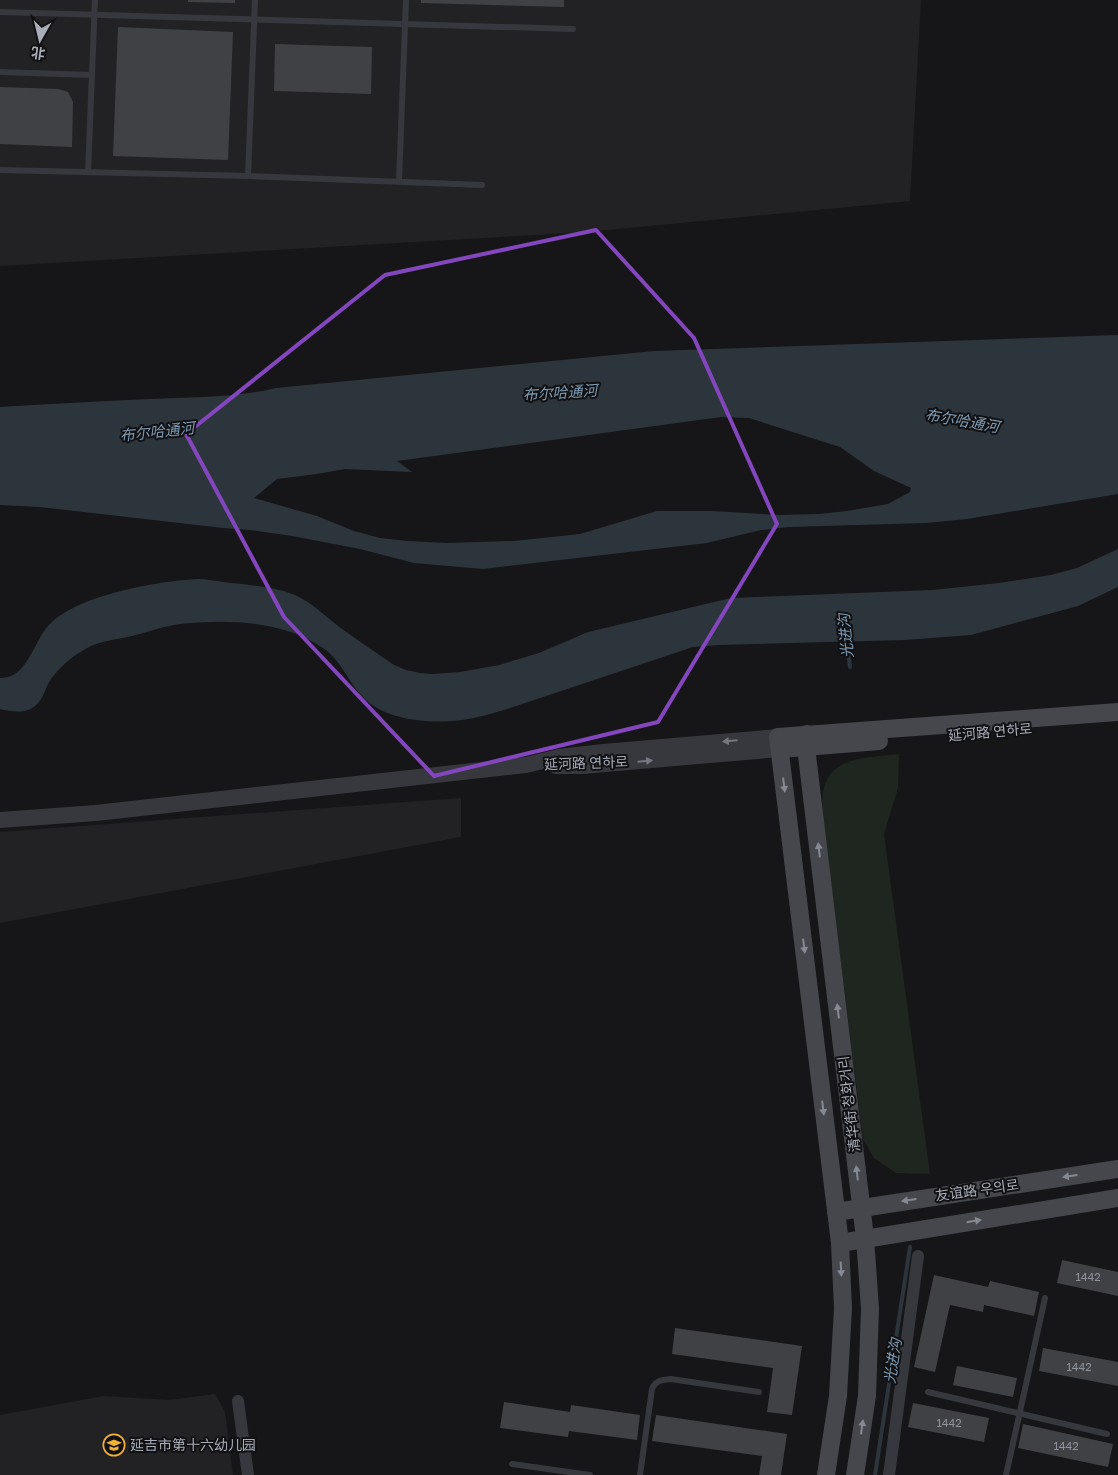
<svg xmlns="http://www.w3.org/2000/svg" width="1118" height="1475" font-family="'Golos Text','Noto Sans SC','Noto Sans KR',sans-serif">
  <rect width="100%" height="100%" fill="#161618"/>
  <g fill="#222225">
    <path d="M0 0H921L910 201 586 232 0 266Z"/>
    <path d="M461 798V837L0 923V832Z"/>
    <path d="M215 1394 225 1412 233 1475H0V1415L104 1396 169 1400Z"/>
  </g>
  <path fill="#1e261f" d="M899 754 898 788 884 834 930 1174 896 1173 874 1158 863 1139 822 812C822 804 822 796 824 788 832 755 871 758 899 754Z"/>
  <g fill="#2c353c" fill-rule="evenodd">
    <path d="M1118 335V494L967 519 926 523 789 527 761 530 707 543 483 569 414 563 360 549 292 536 250 530 223 528 40 507 0 505V407C50 404 100 401 150 399 192 397 235 398 276 388L654 351ZM721 417 749 418 840 447 874 471 911 488 910 492 888 504 847 511 819 514 779 515 711 511H657L580 534 514 541 447 543 407 541 380 538 354 531 317 516 254 498 277 479 317 474 345 469 412 472 397 461Z"/>
    <path d="M1118 549V587L1078 606 971 635 905 640 719 645 693 647 504 710C487 715 469 720 452 721 423 723 383 719 363 697 348 682 341 660 323 648 283 620 226 619 180 624 164 626 148 632 132 636 114 640 97 641 82 651 70 658 59 668 51 679 46 686 44 696 39 702 29 715 13 712 0 709V678C27 679 33 643 48 626 76 595 158 581 198 579 206 579 216 581 224 582 247 585 273 586 295 595 311 602 324 615 338 626 356 639 375 652 394 665L406 670 420 673 433 674 460 672 499 665 539 653 588 632 731 598 933 590 999 583 1051 575 1077 568Z"/>
  </g>
  <g fill="none" stroke-linecap="round" stroke-linejoin="round">
    <g stroke="#2c353c" stroke-width="4">
      <path d="M846 637 850 667"/>
      <path d="M875 1475 910 1247"/>
    </g>
  </g>
  <g fill="#404145">
    <path d="M188 0H235V3L188 2Z"/>
    <path d="M421 0H564V7L421 3Z"/>
    <path d="M118 27 233 32 228 160 113 156Z"/>
    <path d="M275 44 372 47 371 94 274 91Z"/>
    <path d="M0 87 58 89 68 92 73 102 72 147 0 144Z"/>
    <path d="M1062 1260 1118 1272V1296L1057 1283Z"/>
    <path d="M934 1275 988 1287 990 1281 1039 1292 1034 1316 984 1305 983 1312 950 1305 935 1372 914 1367Z"/>
    <path d="M675 1328 802 1346 792 1415 767 1412 773 1368 672 1354Z"/>
    <path d="M1043 1348 1118 1362V1386L1039 1371Z"/>
    <path d="M957 1366 1017 1378 1013 1397 953 1385Z"/>
    <path d="M504 1402 570 1412 571 1405 640 1415 637 1440 569 1431 568 1437 500 1428Z"/>
    <path d="M913 1403 989 1418 984 1442 908 1427Z"/>
    <path d="M656 1415 787 1434 781 1475H759L762 1456 652 1441Z"/>
    <path d="M1023 1424 1113 1444 1108 1467 1018 1448Z"/>
  </g>
  <g fill="none" stroke-linecap="round" stroke-linejoin="round">
    <g stroke="#37383d" stroke-width="6">
      <path d="M0 12 573 29"/>
      <path d="M0 72 92 75"/>
      <path d="M0 170 248 176 482 185"/>
      <path d="M88 172 95 0"/>
      <path d="M248 176 255 0"/>
      <path d="M399 181 406 0"/>
      <path d="M928 1392 1107 1434"/>
      <path d="M512 1464 590 1475"/>
      <path d="M640 1475 652 1389C656 1380 662 1380 671 1379L759 1392"/>
      <path d="M1006 1475 1045 1298"/>
    </g>
    <g stroke="#37383d" stroke-width="12">
      <path d="M238 1401 248 1475"/>
      <path d="M889 1475 918 1256"/>
    </g>
    <g stroke="#37383d" stroke-width="16">
      <path d="M556 766H582L780 749"/>
      <path d="M0 820 96 813 526 765 559 757 603 752 778 737"/>
    </g>
    <g stroke="#45474d" stroke-width="18">
      <path d="M807 734 806 747 865 1238 870 1308 867 1396 855 1475"/>
      <path d="M780 749 879 741"/>
      <path d="M836 1212 1118 1169"/>
      <path d="M840 1243 1118 1198"/>
      <path d="M826 1475 838 1396 843 1308 840 1243 778 737 1118 712"/>
    </g>
  </g>
  <defs><path id="oneway-solid" d="M-6-.8H1V-3.2L6.5 0L1 3.2V.8H-6Z" transform="scale(1.25)"/></defs>
  <g fill="#757881">
    <use href="#oneway-solid" transform="translate(730 741) rotate(175)"/>
    <use href="#oneway-solid" transform="translate(645 761) rotate(-5)"/>
  </g>
  <g fill="#858993">
    <use href="#oneway-solid" transform="translate(784 785) rotate(83)"/>
    <use href="#oneway-solid" transform="translate(819 850) rotate(-97)"/>
    <use href="#oneway-solid" transform="translate(804 946) rotate(83)"/>
    <use href="#oneway-solid" transform="translate(838 1011) rotate(-97)"/>
    <use href="#oneway-solid" transform="translate(823 1108) rotate(83)"/>
    <use href="#oneway-solid" transform="translate(857 1173) rotate(-97)"/>
    <use href="#oneway-solid" transform="translate(1070 1176) rotate(172)"/>
    <use href="#oneway-solid" transform="translate(909 1200) rotate(172)"/>
    <use href="#oneway-solid" transform="translate(974 1221) rotate(-9)"/>
    <use href="#oneway-solid" transform="translate(841 1269) rotate(87)"/>
    <use href="#oneway-solid" transform="translate(862 1427) rotate(-82)"/>
  </g>
  <path fill="none" stroke="#8446be" stroke-width="4" stroke-linejoin="round" d="M596 230 694 338 777 524 658 722 434 776 284 617 186 434 385 275Z"/>
  <defs>
    <g id="school-ring" transform="scale(1.125)"><circle r="9.5" fill="#111113" stroke="#f2b134" stroke-width="1.5"/><path d="M0-5L7-2L0 1L-7-2ZM-4 1L0 2.5L4 1V4Q0 6-4 4Z" fill="#f2b134"/></g>
  </defs>
  <g fill-rule="evenodd">
    <use href="#school-ring" x="114" y="1445"/>
  </g>
  <g text-anchor="middle" stroke-width="4" stroke-linejoin="round" paint-order="stroke">
    <g font-size="11" fill="#8e929b">
      <text x="1088" y="1281">1442</text>
      <text x="1079" y="1371">1442</text>
      <text x="949" y="1427">1442</text>
      <text x="1066" y="1450">1442</text>
    </g>
    <g font-size="14" fill="#a8adb8" stroke="#111113">
      <text transform="translate(990 732) rotate(-5)" y="5">延河路 연하로</text>
      <text transform="translate(586 763) rotate(-2)" y="5">延河路 연하로</text>
      <text transform="translate(849 1104) rotate(-97)" y="5">清华街 청화거리</text>
      <text transform="translate(977 1190) rotate(-8)" y="5">友谊路 우의로</text>
    </g>
    <g font-size="14" fill="#a8adb8" stroke="#111113" text-anchor="start">
      <text x="130" y="1450">延吉市第十六幼儿园</text>
    </g>
    <g font-size="15" font-style="italic" fill="#7f9bb3" stroke="#111113">
      <text transform="translate(560 393) rotate(-4)" y="5">布尔哈通河</text>
      <text transform="translate(962 421) rotate(10)" y="5">布尔哈通河</text>
      <text transform="translate(157 432) rotate(-6)" y="5">布尔哈通河</text>
      <text transform="translate(846 636) rotate(-96)" y="5">光进沟</text>
      <text transform="translate(893 1361) rotate(-81)" y="5">光进沟</text>
    </g>
  </g>
  <g transform="translate(40 40) rotate(188)" stroke="#111113" stroke-width="4" paint-order="stroke">
  <path d="M0-4L9 19L0 12L-9 19Z" fill="#a8adb8"/>
  <text y="-8" font-size="14" font-weight="bold" text-anchor="middle" fill="#a8adb8">北</text>
  </g>
</svg>
